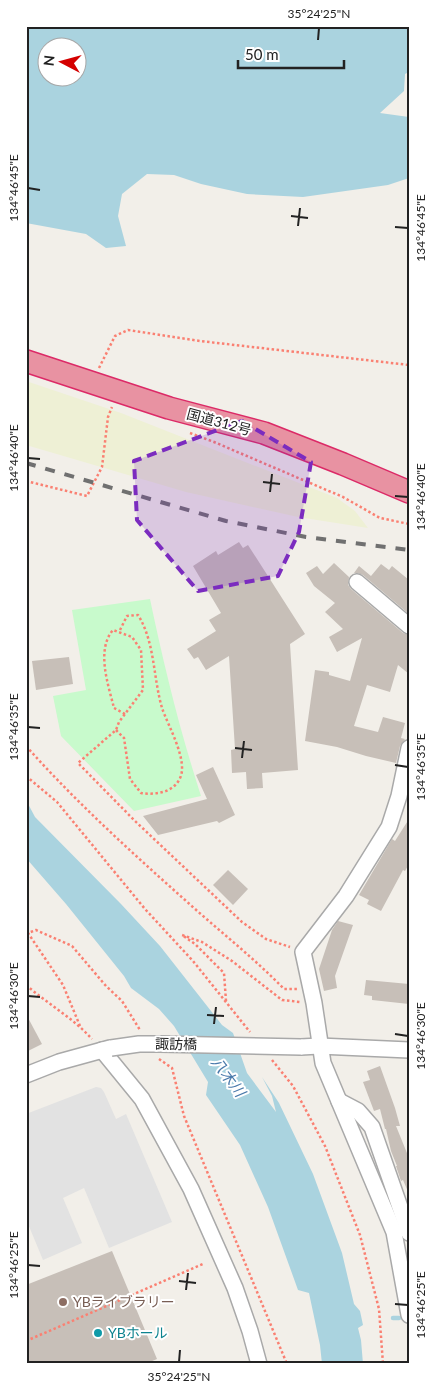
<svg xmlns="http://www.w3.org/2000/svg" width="435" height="1390" font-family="Lato,'Noto Sans JP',sans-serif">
  <rect width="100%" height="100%" fill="#f2efe9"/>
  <path fill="#eef0d5" d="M26 381 121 413 337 498 355 511 368 528 298 517 186 492 26 445Z"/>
  <path fill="#c8facc" d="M150 599C164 666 180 731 201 796L134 811 61 736 53 696 86 690 72 610Z"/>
  <path fill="#e2e2e2" d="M96 1087 101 1088 104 1092 116 1119 126 1114 172 1222 109 1248 84 1188 63 1198 82 1243 43 1260 26 1219V1114Z"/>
  <g fill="#aad3df" fill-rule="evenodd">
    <path d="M26 26H409V72L405 74 404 91 380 113 409 117V178L388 185 303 197 247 194 201 184 174 175 147 174 122 194 118 216 126 246 106 248 86 234 26 223ZM48 48H78V78H48Z"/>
    <path d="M26 800 35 817 121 904 160 946 222 1025 233 1033 247 1073 276 1112 272 1096 262 1077 279 1103 313 1174 342 1253 354 1304 360 1311 363 1325 358 1328 361 1340 363 1364H322L320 1345 309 1293 298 1290 268 1207 240 1145 206 1095 208 1082 174 1026 159 1009 131 988 124 976 66 904 26 858Z"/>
  </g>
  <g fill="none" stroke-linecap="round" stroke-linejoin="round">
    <path stroke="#aad3df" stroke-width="4.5" d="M393 1318H399"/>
  </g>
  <g fill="#c7bfb8">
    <path d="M239 542 243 548 248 545 305 634 290 644 298 770 262 773 263 788 247 789 246 772 232 773 231 750 235 749 229 656 206 670 198 657 194 659 187 649 216 631 209 620 221 613 193 566 216 551 218 555Z"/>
    <path d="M334 563 349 577 348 585 351 589 403 633 409 635V674L398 665 390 692 367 685 354 726 378 732 383 717 405 723 401 738 405 739 400 746 396 763 366 756 337 747 305 741 315 670 329 672V675L350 681 362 638 337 652 329 637 343 629 325 612 335 603 314 586 306 573 317 566 323 574Z"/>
    <path d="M381 564 389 570 392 566 409 580V614L363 575 358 573H354L359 566 371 576Z"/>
    <path d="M69 657 73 684 36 690 32 661Z"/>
    <path d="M213 767 235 815 219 823 217 821 158 835 143 816 207 799 196 775Z"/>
    <path d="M409 819V864L405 871 403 870 381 911 367 904 369 900 359 895 392 839 395 841Z"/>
    <path d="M228 870 248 889 233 905 213 885Z"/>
    <path d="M338 921 353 925 335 976 337 988 324 991 319 969 332 930Z"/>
    <path d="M366 980 409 984V1004L372 1000V996L364 995Z"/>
    <path d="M26 1014 42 1044 26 1052Z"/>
    <path d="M380 1066 395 1108 400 1126H396L409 1158V1194L403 1180 401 1181 396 1166H397L391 1151 386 1129H385L380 1109 374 1111 363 1082 370 1080 367 1071Z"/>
    <path d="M112 1251 157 1359 145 1364H26V1285Z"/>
  </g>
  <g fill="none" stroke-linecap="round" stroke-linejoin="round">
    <g stroke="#a9a9a9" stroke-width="18">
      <g id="minor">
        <path d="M357 582 409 626"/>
        <path d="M409 748 399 796 389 827 346 896 303 952 314 1003 323 1063 394 1232 409 1315"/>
        <path d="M301 1047 319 1046 409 1050"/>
        <path d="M102 1050 142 1099 191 1189 235 1288 250 1331 259 1364"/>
        <path d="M26 1075 59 1062 110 1048"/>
        <path d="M339 1101 358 1111 372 1127 409 1233"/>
      </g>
    </g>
    <g stroke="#dc2a67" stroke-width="24">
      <path id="highway" d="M26 361 169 408 264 433 343 464 409 492"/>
    </g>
    <g stroke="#fa8072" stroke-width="2.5" stroke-dasharray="2.5 2.5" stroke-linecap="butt">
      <path d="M99 368 115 336 128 330 200 341 409 365"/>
      <path d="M190 433 214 442 343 497 380 518 409 524"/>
      <path d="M26 481 87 496 102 467 108 417 112 407"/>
      <path d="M125 714 114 708C108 684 96 650 113 630L132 637 141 650 143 690 119 722 116 730 78 763 135 821 242 922 266 939 290 947"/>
      <path d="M116 730 124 738 130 779 141 793C154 795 172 793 179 780 190 763 168 726 162 708 153 677 155 642 138 615L127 616 119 632"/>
      <path d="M26 746C75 801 130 851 185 900 218 930 253 957 284 989H298"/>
      <path d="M26 776 57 802 145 909 193 961 250 1032"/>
      <path d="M26 985C48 1004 73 1018 92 1039"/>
      <path d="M226 1001 224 973 195 944 182 935 202 942 232 961 282 1000 300 1002"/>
      <path d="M80 1026 63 985 28 933 36 930 72 946 106 986 122 1001 140 1030"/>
      <path d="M159 1059 172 1068 184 1116 287 1364"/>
      <path d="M272 1060 293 1086 325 1146 360 1235 379 1309 383 1364"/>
      <path d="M26 1341 203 1264"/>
    </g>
    <use href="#minor" stroke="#fff" stroke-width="15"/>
    <use href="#highway" stroke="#e892a2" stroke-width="21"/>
    <path stroke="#707070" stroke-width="4" stroke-dasharray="10 10" stroke-linecap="butt" d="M26 463 226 521 306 537 409 550"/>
    <g stroke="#a9a9a9" stroke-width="18" stroke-linecap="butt">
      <path id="minor-bridge" d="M111 1048 139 1044H160L301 1047"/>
    </g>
    <use href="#minor-bridge" stroke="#fff" stroke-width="15"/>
  </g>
  <path fill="#7b2cbf" fill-opacity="0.2" stroke="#7b2cbf" stroke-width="4" stroke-dasharray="10 6" stroke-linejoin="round" d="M242 421 311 462 299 532 278 576 198 591 137 520 134 461Z"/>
  <path fill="none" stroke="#222" stroke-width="2" d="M318 40 319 28M28 188 40 190M291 216 308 218M298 226 300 208M395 227 408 228M28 458 40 459M263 482 280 484M270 492 272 474M395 496 408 497M28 727 40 728M235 748 252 750M242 758 244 741M395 765 408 767M28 996 40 997M207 1015 224 1016M214 1024 216 1007M395 1034 408 1036M28 1265 40 1266M179 1281 196 1283M186 1290 188 1273M395 1304 408 1305M179 1362 180 1350"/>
  <circle fill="#8d6e63" stroke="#fff" stroke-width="2" cx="63" cy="1302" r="5"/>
  <circle fill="#0f9aa8" stroke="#fff" stroke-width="2" cx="98" cy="1333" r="5"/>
  <g text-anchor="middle" stroke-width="4" stroke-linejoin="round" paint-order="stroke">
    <g font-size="14" fill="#222" stroke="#fff">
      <text transform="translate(219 422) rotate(15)" y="5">国道312号</text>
      <text transform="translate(176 1044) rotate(1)" y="5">諏訪橋</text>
    </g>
    <g font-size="14" fill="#785e54" stroke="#fff" text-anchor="start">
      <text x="73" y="1307">YBライブラリー</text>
    </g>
    <g font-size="14" fill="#0d838f" stroke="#fff" text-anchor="start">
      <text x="108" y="1338">YBホール</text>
    </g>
    <g font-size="15" font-style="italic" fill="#4a7aab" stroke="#fff">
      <text transform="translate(228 1077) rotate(53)" y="5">八木川</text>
    </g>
  </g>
  <rect width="435" height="1390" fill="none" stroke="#ffffff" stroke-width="55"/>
  <g transform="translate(62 62) rotate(276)"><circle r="24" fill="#ffffff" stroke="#a7a7a7"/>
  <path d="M0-4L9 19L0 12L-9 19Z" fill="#d40000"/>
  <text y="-8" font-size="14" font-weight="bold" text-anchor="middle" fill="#222222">N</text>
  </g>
  <path d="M238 60v8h106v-8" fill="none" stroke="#222222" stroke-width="2.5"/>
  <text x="245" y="60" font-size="15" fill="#222222" stroke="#ffffff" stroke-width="4" paint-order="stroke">50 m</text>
  <rect x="28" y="28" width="380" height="1334" fill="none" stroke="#222" stroke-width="2"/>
  <g font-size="12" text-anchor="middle" fill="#222">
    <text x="319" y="18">35°24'25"N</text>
    <text transform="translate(14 188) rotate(-90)" y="4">134°46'45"E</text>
    <text transform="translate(421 228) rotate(-90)" y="4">134°46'45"E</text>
    <text transform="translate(14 458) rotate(-90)" y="4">134°46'40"E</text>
    <text transform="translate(421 497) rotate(-90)" y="4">134°46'40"E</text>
    <text transform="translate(14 727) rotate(-90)" y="4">134°46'35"E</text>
    <text transform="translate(421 767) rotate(-90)" y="4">134°46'35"E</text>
    <text transform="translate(14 996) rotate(-90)" y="4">134°46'30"E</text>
    <text transform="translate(421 1036) rotate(-90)" y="4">134°46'30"E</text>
    <text transform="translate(14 1265) rotate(-90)" y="4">134°46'25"E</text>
    <text transform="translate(421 1305) rotate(-90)" y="4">134°46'25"E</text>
    <text x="179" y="1381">35°24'25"N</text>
  </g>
</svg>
